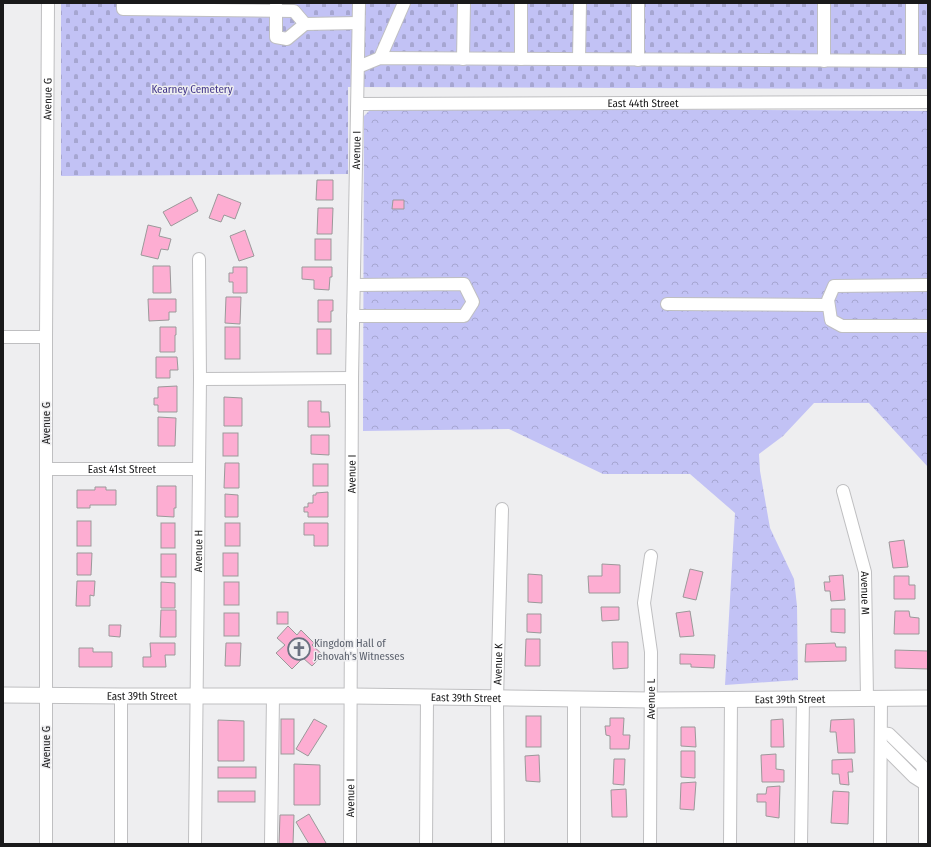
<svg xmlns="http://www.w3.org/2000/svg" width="931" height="847" font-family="'Fira Sans Condensed',sans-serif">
  <defs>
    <pattern id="cemetery-stones" width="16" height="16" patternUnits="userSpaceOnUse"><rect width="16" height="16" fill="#c2c2f5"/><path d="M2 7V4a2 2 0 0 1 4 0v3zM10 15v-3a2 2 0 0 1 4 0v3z" fill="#a6a6d1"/></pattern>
    <pattern id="park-crowns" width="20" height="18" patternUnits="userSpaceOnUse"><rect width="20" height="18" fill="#c2c2f5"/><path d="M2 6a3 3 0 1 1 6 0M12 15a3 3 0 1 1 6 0" fill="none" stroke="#a6a6d1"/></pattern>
  </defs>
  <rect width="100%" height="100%" fill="#eeeef0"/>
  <path fill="url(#cemetery-stones)" d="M61 3H928V89L348 87V174L61 176Z"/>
  <path fill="url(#park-crowns)" d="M382 108 928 111V467L869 403H814L783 436 759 454 760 471 770 528 794 579 797 606 798 680 725 685 735 513 690 474H603L509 429 363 431 364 116 371 109Z"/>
  <g fill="#fdadd2" stroke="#9b999a">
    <path d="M317 180H333V200H316Z"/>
    <path d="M218 194 241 203 235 219 224 215 221 222 209 218Z"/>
    <path d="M191 197 198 211 171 226 163 212Z"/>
    <path d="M393 200H404V209H392Z"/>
    <path d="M318 208H333L332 234H317Z"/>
    <path d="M148 225 161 228 159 236 171 239 168 250 161 249 158 259 141 255Z"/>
    <path d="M245 230 254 256 239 261 230 236Z"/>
    <rect x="315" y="239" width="16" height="21"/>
    <path d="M153 266H170L171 293H153Z"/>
    <path d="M233 267H247V293H233V282H229V273H233Z"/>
    <path d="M302 267H332V277H330L329 290 314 289V280L302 279Z"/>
    <path d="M226 297H241L240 324 225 323Z"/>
    <path d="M148 299H176V312H169V320L149 321Z"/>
    <path d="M318 300H333V311H331V322H318Z"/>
    <path d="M160 327H176V335H175V352H160Z"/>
    <rect x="225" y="327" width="15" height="32"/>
    <rect x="317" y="329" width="14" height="25"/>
    <path d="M156 357H177L178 370H170V378H156Z"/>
    <path d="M177 386V412H158V405H154V398H158V387Z"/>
    <path d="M224 397 242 398V426H224Z"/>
    <path d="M308 401H321V412H329L330 427H308Z"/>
    <path d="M158 417 176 418 175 446H158Z"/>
    <rect x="223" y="433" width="15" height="23"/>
    <path d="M311 435H329V455L311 454Z"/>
    <path d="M225 463H239V488H224Z"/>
    <rect x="313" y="464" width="15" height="22"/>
    <path d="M157 486H176V508H174V517L157 516Z"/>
    <path d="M95 487H106V490H116V505H90V508H77V490H95Z"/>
    <path d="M328 492V517H308V512H304V507H308V503H313V495H316V493Z"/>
    <path d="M225 494 238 495V517H225Z"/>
    <rect x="77" y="521" width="14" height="25"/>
    <rect x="161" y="523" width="14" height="25"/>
    <rect x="225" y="523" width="15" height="23"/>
    <path d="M304 523H328V546H314V535H304Z"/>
    <path d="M904 540 908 567 893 568 889 542Z"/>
    <path d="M77 553H92L91 575H77Z"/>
    <rect x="223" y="553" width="15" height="23"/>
    <rect x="161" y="554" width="15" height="23"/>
    <path d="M602 564 620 565V593H589L588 576H602Z"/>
    <path d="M690 569 703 572 696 600 683 597Z"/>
    <path d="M528 574 542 575V603L528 602Z"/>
    <path d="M843 575 845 600 831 601 830 591H825L824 582H830L829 576Z"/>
    <path d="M894 576H909V585H915V599H894Z"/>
    <path d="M77 581H95L94 596 90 595V606H76Z"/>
    <path d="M161 582 175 583V608H161Z"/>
    <rect x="224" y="582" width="15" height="23"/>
    <path d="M601 607H619V620L602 621Z"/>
    <path d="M831 609H845V633L831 632Z"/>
    <path d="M161 610H176V637H160Z"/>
    <path d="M690 611 694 636 680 637 676 613Z"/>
    <path d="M895 611H909L910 617 919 618V634H894Z"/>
    <rect x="277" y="612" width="11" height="12"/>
    <rect x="224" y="613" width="15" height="23"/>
    <path d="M527 614H541V633L527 632Z"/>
    <path d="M109 625H121L120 637 109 636Z"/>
    <path d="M288 626 297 635 301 630 314 643 312 645 323 655 312 666 303 658 292 669 276 653 285 645 277 638Z"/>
    <path d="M526 639H540V666H525Z"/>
    <path d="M612 642H628V668L613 669Z"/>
    <path d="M150 643H175V655H165L166 667H143V657H151Z"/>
    <path d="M226 643H241L240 666H225Z"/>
    <path d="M835 643 836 647H846V661L805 662 806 644Z"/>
    <path d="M79 648H93V652H112V667H79Z"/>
    <path d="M895 650 928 651V669L895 668Z"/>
    <path d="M680 654 715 655 714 668 691 667V664H680Z"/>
    <rect x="526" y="716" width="15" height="31"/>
    <path d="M610 718H624L623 735H630L629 749H610V736L606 735 605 726H610Z"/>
    <rect x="281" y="719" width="13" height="35"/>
    <path d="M314 719 327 726 308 756 296 749Z"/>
    <path d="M783 719 784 747H771V720Z"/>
    <path d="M854 719 855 753H838L836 732H830L831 720Z"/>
    <path d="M218 720 244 721V761H218Z"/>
    <path d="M681 727H695L696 747 681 746Z"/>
    <path d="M681 751H695V778L681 777Z"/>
    <path d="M776 754V769L784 770V782H762L761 755Z"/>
    <path d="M539 755 540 782 526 781 525 756Z"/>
    <path d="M614 759H625L624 785 613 784Z"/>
    <path d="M852 759 853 772H848L849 785 840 784 839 774H832V760Z"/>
    <path d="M294 764 320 765V805H294Z"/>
    <rect x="218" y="767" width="38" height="11"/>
    <path d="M696 782 694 810 680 809 681 783Z"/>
    <path d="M780 786 779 818 766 816V802H757V794H766L767 787Z"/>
    <path d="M626 789 627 817H612L611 790Z"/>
    <rect x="218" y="791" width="37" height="11"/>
    <path d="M833 791 849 792 848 824 831 823Z"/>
    <path d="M309 814 326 843 324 844H309L296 822Z"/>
    <path d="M280 815H294L293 844H279Z"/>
  </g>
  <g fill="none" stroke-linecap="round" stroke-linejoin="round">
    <g stroke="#bfbfc1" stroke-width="14">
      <g id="minor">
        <path d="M123 3V9L294 11 305 24 358 23"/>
        <path d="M824 3V61"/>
        <path d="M276 5V37L287 39 305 24"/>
        <path d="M380 58 404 3"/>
        <path d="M463 59 464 3"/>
        <path d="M521 59V3"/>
        <path d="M579 59 580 3"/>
        <path d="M638 60V3"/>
        <path d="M912 61V3"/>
        <path d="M358 67 380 58 928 61"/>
        <path id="s1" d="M358 104 928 102"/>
        <path d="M928 285 834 286 828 300 831 320 842 326H928"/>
        <path d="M667 304 828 305"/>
        <path d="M353 316H464L473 302 464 284 354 285"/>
        <path d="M3 337H46"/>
        <path d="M200 379 352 378"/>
        <path id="s2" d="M46 469H199"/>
        <path id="s3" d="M843 491 865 572 867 698"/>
        <path d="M881 733 889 734 922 766 925 784V844"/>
        <path d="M881 744 914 777 925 784"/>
        <path id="s4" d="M46 844V337L48 3"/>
        <path d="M121 844V696"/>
        <path id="s5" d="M195 844 200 379 199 259"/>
        <path d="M271 844 273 696"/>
        <path id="s6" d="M350 844 352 378 359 3"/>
        <path d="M426 844 427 698"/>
        <path id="s7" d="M498 844 497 699 502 509"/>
        <path d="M574 844V699"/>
        <path id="s8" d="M650 844 651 652 644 603 651 556"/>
        <path d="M730 844 731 699"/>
        <path d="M801 844 803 698"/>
        <path d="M880 844 881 697"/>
      </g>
    </g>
    <g stroke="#bfbfc1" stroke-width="17">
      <g id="major">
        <path id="s9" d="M3 695 121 696H352L650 700 928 698"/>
      </g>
    </g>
    <use href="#minor" stroke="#fff" stroke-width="12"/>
    <use href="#major" stroke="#fff" stroke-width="15"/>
  </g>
  <defs>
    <g id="church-ring" transform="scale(1.15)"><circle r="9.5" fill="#eeeef0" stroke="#6b7280" stroke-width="1.5"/><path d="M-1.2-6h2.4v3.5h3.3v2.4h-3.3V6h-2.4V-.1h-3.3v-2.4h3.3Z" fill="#6b7280"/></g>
  </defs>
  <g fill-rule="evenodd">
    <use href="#church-ring" x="299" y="649"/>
  </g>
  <g text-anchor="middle" stroke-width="3" stroke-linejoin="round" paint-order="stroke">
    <g font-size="11" fill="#42368a" stroke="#eeeef0">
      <text x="192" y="93">Kearney Cemetery</text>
    </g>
    <g font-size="11" fill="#19191a" stroke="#eeeef0">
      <text dy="4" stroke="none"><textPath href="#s4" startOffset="745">Avenue G</textPath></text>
      <text dy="4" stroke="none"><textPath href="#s1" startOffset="285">East 44th Street</textPath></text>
      <text dy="4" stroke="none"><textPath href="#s6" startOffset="694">Avenue I</textPath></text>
      <text transform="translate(46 423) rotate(-90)" y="4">Avenue G</text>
      <text dy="4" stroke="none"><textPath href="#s2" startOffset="76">East 41st Street</textPath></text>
      <text dy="4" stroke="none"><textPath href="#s6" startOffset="370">Avenue I</textPath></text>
      <text dy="4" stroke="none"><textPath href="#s5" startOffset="293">Avenue H</textPath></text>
      <text dy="4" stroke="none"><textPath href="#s3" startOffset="105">Avenue M</textPath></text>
      <text dy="4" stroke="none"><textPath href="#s7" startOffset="180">Avenue K</textPath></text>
      <text dy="4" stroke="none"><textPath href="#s9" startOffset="139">East 39th Street</textPath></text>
      <text dy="4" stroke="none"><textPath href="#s9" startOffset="463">East 39th Street</textPath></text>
      <text dy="4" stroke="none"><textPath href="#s9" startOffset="787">East 39th Street</textPath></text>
      <text dy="4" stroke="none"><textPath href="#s8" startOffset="145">Avenue L</textPath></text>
      <text transform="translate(46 747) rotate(-90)" y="4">Avenue G</text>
      <text dy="4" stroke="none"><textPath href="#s6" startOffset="46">Avenue I</textPath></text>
    </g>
    <g font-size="11" fill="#5b616d" stroke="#eeeef0" text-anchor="start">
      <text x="314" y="647">Kingdom Hall of<tspan x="314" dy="13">Jehovah's Witnesses</tspan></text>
    </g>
  </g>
  <rect width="931" height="847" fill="none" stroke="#19191a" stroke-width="8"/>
</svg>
